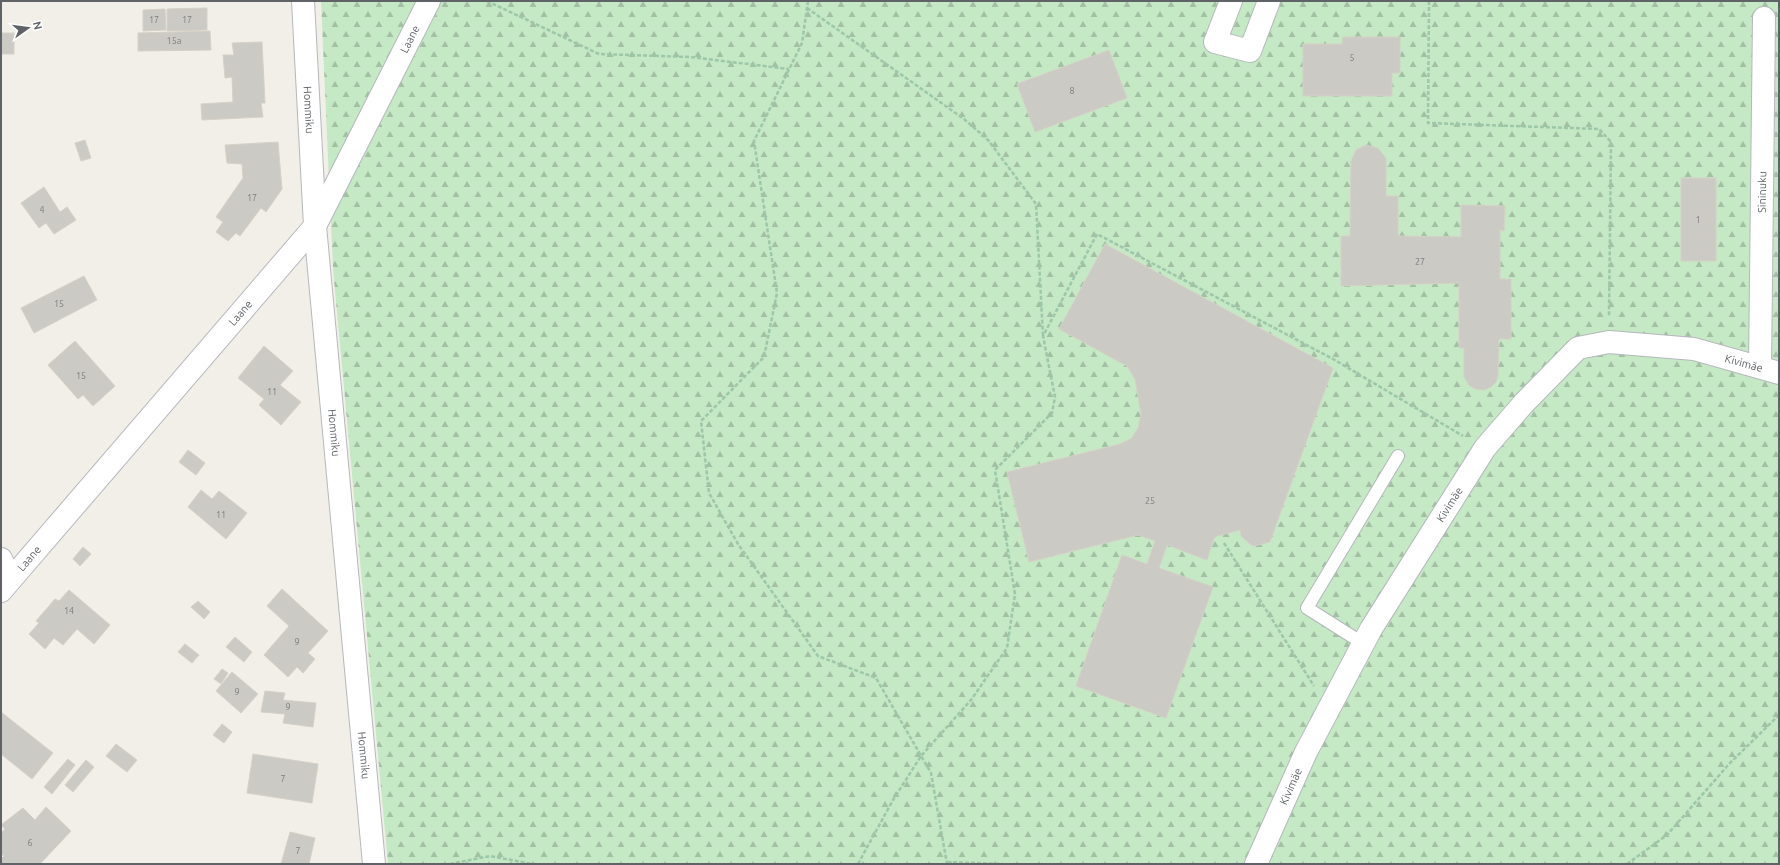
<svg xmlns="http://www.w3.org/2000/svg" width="1780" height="865" font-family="Ubuntu,sans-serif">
  <defs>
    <pattern id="forest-firs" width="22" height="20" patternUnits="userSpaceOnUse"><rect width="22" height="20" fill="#c5e8c5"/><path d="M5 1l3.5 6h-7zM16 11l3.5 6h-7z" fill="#a3c0a4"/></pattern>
  </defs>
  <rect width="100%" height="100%" fill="#f1efe8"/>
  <path fill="url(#forest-firs)" d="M321 1H1779V864H388L333 269Z"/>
  <g fill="#cccac5" stroke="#d6d1c6">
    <path d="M207 8V30L167 31V9Z"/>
    <path d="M165 9 166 30 143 31V10Z"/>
    <path d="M210 31 211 50 138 51V33Z"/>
    <rect x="1" y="33" width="13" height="21"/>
    <path d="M1343 37H1400V73H1392V96H1303V44H1342Z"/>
    <path d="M262 42 265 103H261L263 117 202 120 201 104 233 102 232 77 225 78 223 55H234L232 43Z"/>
    <path d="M1109 50 1127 98 1035 132 1017 84Z"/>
    <path d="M85 140 91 158 81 161 75 143Z"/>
    <path d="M278 142 282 189 266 212 261 208 240 236 236 233 228 241 216 232 223 222 216 217 243 178 242 164 227 163 225 145Z"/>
    <path d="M1366 145 1378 148 1386 158V196H1398V236L1461 237V205L1505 206 1504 231 1500 230V279H1511V339H1499L1498 376 1496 382 1491 387 1484 390 1475 389 1469 385 1464 377V348H1459V283L1341 286V236H1350L1351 161 1356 150Z"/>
    <rect x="1681" y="178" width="35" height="83"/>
    <path d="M44 187 60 212 67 207 76 220 54 234 46 223 39 228 21 203Z"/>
    <path d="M1105 244 1333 368 1270 542 1254 546 1251 545 1241 536 1240 530 1217 536 1214 538 1207 560 1167 545 1159 568 1213 587 1166 718 1076 686 1122 555 1147 564 1155 541 1138 535 1029 562 1007 472 1120 444 1132 438 1138 428 1141 414 1135 379 1127 366 1059 329Z"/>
    <path d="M84 276 97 300 34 333 21 308Z"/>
    <path d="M75 341 115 386 93 406 83 395 78 399 48 365Z"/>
    <path d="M264 346 293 371 280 385 301 402 281 425 259 405 264 399 238 378Z"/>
    <path d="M188 450 205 463 196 475 179 462Z"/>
    <path d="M201 490 212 499 219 491 247 513 226 539 188 507Z"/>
    <path d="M83 547 91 554 80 566 73 559Z"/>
    <path d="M282 589 328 631 308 653 315 659 303 673 297 667 288 677 264 655 289 626 267 606Z"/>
    <path d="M69 590 110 625 94 644 77 629 63 645 54 638 45 649 29 634 39 623 36 621 55 599 59 601Z"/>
    <path d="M198 601 210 612 204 619 191 607Z"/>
    <path d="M235 637 252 652 244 662 226 647Z"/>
    <path d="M185 644 199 655 192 663 178 652Z"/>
    <path d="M222 669 228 673 221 684 214 679Z"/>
    <path d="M232 672 258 694 241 713 216 691Z"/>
    <path d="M265 691 285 693 283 700 316 703 313 727 283 723 285 714 261 712Z"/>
    <path d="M1 712 53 753 32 779 1 754Z"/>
    <path d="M222 724 232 732 224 743 213 735Z"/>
    <path d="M116 744 137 760 127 772 106 756Z"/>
    <path d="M253 754 318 764 312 803 247 793Z"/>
    <path d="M68 759 75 765 52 794 44 787Z"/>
    <path d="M86 760 94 767 73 792 65 785Z"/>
    <path d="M46 807 71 831 40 864H1V859L4 856 1 854V833L5 829 1 825 23 808 35 820Z"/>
    <path d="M290 832 315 838 309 864H281Z"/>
  </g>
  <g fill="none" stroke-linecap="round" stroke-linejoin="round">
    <g stroke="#b5b8bc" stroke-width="14">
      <path id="service" d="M1364 644 1307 608 1398 456"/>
    </g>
    <g stroke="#b5b8bc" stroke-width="24">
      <g id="minor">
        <path id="s1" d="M303 1 315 226 374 864"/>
        <path d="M1231 1 1215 42 1250 51 1269 1"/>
        <path id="s2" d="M1760 367 1764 18"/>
        <path d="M1 559 11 579"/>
        <path id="s3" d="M1 591 315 226 429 1"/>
        <path id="s4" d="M1256 864 1306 752 1371 629 1485 448 1524 403 1578 348 1609 342 1694 349 1779 373"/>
      </g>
    </g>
    <g stroke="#9cc7a9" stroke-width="2.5" stroke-dasharray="4 2" stroke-linecap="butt">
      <path d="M487 1 599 54 690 57 789 69"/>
      <path d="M808 1 802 43 754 141 777 293 764 357 701 421 709 493 738 544 818 656 876 678 931 773 947 864"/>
      <path d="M1429 1 1428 123 1599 129 1611 142 1609 317"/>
      <path d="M807 8 964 119 988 140 1036 204 1043 336"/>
      <path d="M1224 543 1314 686"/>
      <path d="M947 862 1003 864"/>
      <path d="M450 864 490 856 532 864"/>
      <path d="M858 864 893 800 921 756 971 700 1007 648 1015 594 995 470 1052 413 1055 397 1043 336 1097 234 1333 359 1463 436"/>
      <path d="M1627 864 1667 835 1729 764 1779 715"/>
    </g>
    <use href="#service" stroke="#fff" stroke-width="12"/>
    <use href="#minor" stroke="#fff" stroke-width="22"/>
  </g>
  <g text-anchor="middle" stroke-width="3" stroke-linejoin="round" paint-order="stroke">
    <g font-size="9" fill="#7a7d7f">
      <text x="154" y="23">17</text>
      <text x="187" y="23">17</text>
      <text x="174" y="44">15a</text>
      <text x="1352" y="61">5</text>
      <text x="1072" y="94">8</text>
      <text x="252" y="201">17</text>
      <text x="42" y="213">4</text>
      <text x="1698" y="223">1</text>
      <text x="1420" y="265">27</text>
      <text x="59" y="307">15</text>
      <text x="81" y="379">15</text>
      <text x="272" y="395">11</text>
      <text x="1150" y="504">25</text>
      <text x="221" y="518">11</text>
      <text x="69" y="614">14</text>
      <text x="297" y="645">9</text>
      <text x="237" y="695">9</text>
      <text x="288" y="710">9</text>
      <text x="283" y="782">7</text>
      <text x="30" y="846">6</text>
      <text x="298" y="854">7</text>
    </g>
    <g font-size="11" fill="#5f6368" stroke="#fff">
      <text dy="4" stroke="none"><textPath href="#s3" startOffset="691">Laane</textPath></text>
      <text dy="4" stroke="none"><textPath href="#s1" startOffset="109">Hommiku</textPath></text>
      <text dy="4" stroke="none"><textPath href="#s2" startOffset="175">Sininuku</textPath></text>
      <text dy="4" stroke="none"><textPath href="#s3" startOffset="367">Laane</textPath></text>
      <text dy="4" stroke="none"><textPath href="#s4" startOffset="781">Kivimäe</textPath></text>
      <text dy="4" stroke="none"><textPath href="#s1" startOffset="433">Hommiku</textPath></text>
      <text dy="4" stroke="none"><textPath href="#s4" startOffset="409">Kivimäe</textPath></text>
      <text dy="4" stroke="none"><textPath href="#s3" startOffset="43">Laane</textPath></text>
      <text dy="4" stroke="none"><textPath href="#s1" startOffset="757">Hommiku</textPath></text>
      <text dy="4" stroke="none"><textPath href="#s4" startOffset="85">Kivimäe</textPath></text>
    </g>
  </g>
  <rect width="1780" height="865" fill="none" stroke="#5f6368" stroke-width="4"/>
  <g transform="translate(28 28) rotate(76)" stroke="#ffffff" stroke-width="3" paint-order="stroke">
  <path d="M0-3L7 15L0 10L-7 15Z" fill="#5f6368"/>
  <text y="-6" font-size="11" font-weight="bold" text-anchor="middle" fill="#5f6368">N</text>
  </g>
</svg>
